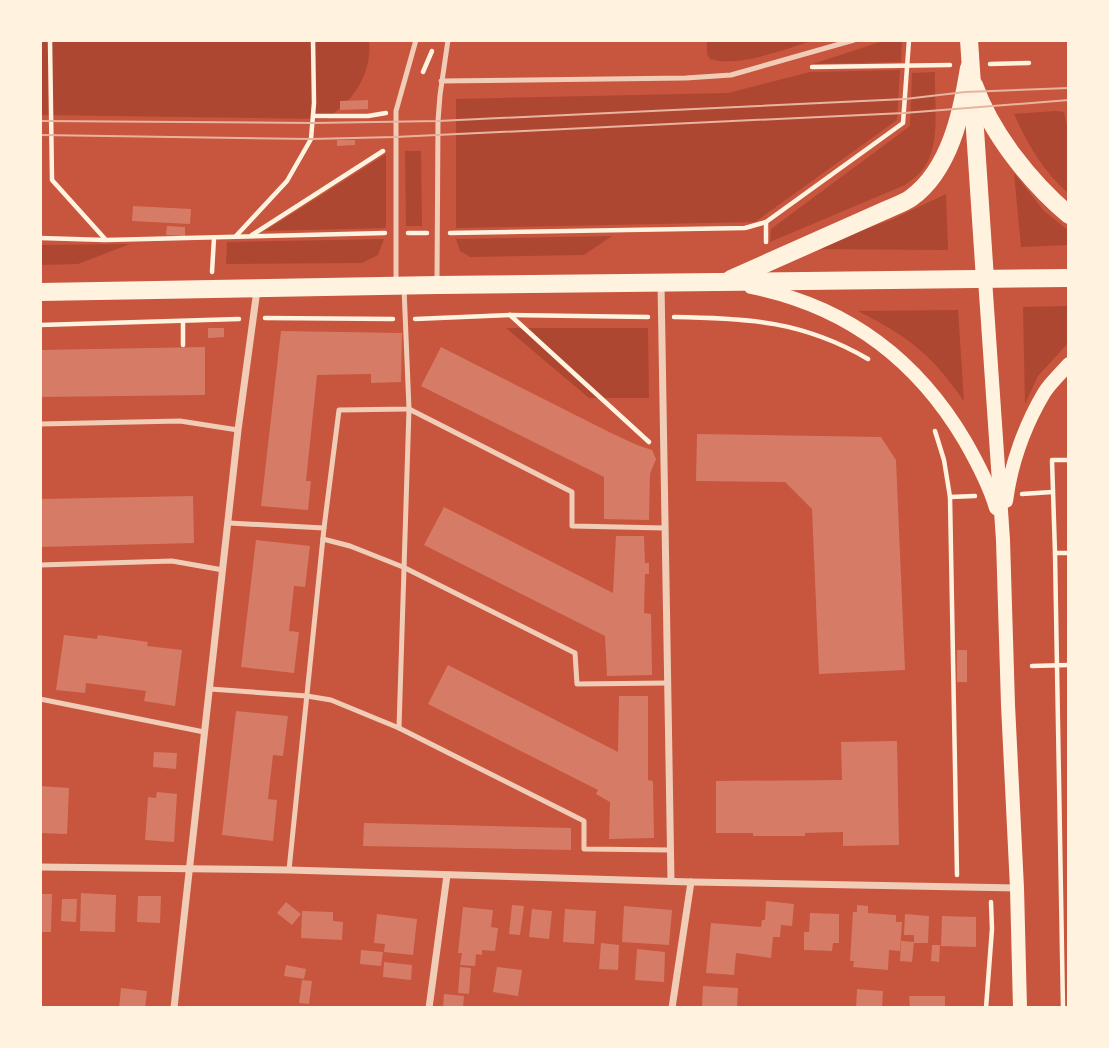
<svg xmlns="http://www.w3.org/2000/svg" width="1109" height="1048" font-family="'Roboto Condensed',sans-serif">
  <rect width="100%" height="100%" fill="#c8553d"/>
  <g fill="#ae4732">
    <path d="M40 40H369C372 74 354 101 326 119L40 115Z"/>
    <path d="M707 40H814C787 49 737 68 710 59L707 54Z"/>
    <path d="M886 40H902L901 62 813 64Z"/>
    <path d="M900 70 897 120 755 222 456 228V99L728 93 810 72Z"/>
    <path d="M935 72C934 98 941 144 925 166 920 174 912 180 905 185L770 242 771 229 910 126 912 73Z"/>
    <path d="M1056 111 1064 112 1069 135V194C1043 171 1028 145 1014 114Z"/>
    <path d="M405 151H421L422 226H406Z"/>
    <path d="M386 154V228L265 231Z"/>
    <path d="M1014 173 1044 211 1069 231V245L1021 247Z"/>
    <path d="M946 194 948 250 806 249 891 220Z"/>
    <path d="M612 236 584 255 470 257 460 251 456 239Z"/>
    <path d="M384 239 378 255 362 263 226 264 227 242Z"/>
    <path d="M130 244 78 264 40 265V245Z"/>
    <path d="M1069 306V342L1038 376 1025 404 1023 307Z"/>
    <path d="M958 310 964 401C931 354 909 337 858 311Z"/>
    <path d="M506 328H648L649 398H589Z"/>
  </g>
  <g fill="#d67c66">
    <path d="M368 100V109L340 110V101Z"/>
    <path d="M337 140H355V145L337 146Z"/>
    <path d="M133 206 191 209 190 224 132 221Z"/>
    <path d="M167 226 185 227V236L166 235Z"/>
    <path d="M208 328H224V337L208 338Z"/>
    <path d="M281 331 402 333 401 382 371 383V374L317 375 306 481H311L308 510 261 506Z"/>
    <path d="M205 347V395L40 397V350Z"/>
    <path d="M441 347 611 433 637 445 652 450 656 459 650 474 649 520 604 519V477L421 386Z"/>
    <path d="M697 434 881 437 896 460 905 670 819 674 812 509 785 482 696 481Z"/>
    <path d="M193 496 194 543 40 547V499Z"/>
    <path d="M444 507 613 593 616 536H644L645 563H649V574H645L644 613 651 614 652 675 607 676 605 636 424 545Z"/>
    <path d="M256 540 310 546 305 587 294 586 289 631 299 632 294 673 241 667Z"/>
    <path d="M64 635 97 639 98 635 148 642 147 646 182 650 175 706 144 701 146 691 86 683 85 693 56 690Z"/>
    <rect x="957" y="650" width="10" height="32"/>
    <path d="M448 665 618 752 619 696H648V780L653 781 654 838 609 839 610 802 596 794 598 790 428 704Z"/>
    <path d="M236 711 288 716 283 756 273 755 268 799 277 800 273 841 222 835Z"/>
    <path d="M897 741 899 845 843 846V832L805 833V836H753V833H716V781L842 780 841 742Z"/>
    <path d="M154 752 177 753 176 769 153 767Z"/>
    <path d="M40 786 69 788 67 834 40 833Z"/>
    <path d="M157 792 177 794 174 842 145 840 148 797 156 798Z"/>
    <path d="M364 823 571 828V850L363 846Z"/>
    <path d="M81 893 116 895 115 932 80 931Z"/>
    <path d="M40 894H52L51 932H40Z"/>
    <path d="M138 896H161L160 923 137 922Z"/>
    <path d="M62 899H77L76 922 61 921Z"/>
    <path d="M766 901 794 904 792 926 781 925 780 937H773L771 958 736 953 734 975 706 973 711 923 761 927 762 920H765Z"/>
    <path d="M286 902 301 914 292 925 277 913Z"/>
    <path d="M512 905 524 906 520 935 509 934Z"/>
    <path d="M857 905 868 906V913L896 915V922H902L900 951 889 950 888 970 853 967 854 961H850L853 912H857Z"/>
    <path d="M624 906 672 910 669 945 622 942Z"/>
    <path d="M463 907 493 910 491 927 498 928 495 951 482 950V955L476 954 475 966 460 965 462 953H458Z"/>
    <path d="M532 909 552 911 549 939 529 937Z"/>
    <path d="M565 909 596 911 594 944 563 942Z"/>
    <path d="M302 911 333 912V921L343 922 342 940 301 938Z"/>
    <path d="M810 913 839 914V943H833L832 951 804 950V932H809Z"/>
    <path d="M377 914 417 919 413 955 384 952 385 944 374 943Z"/>
    <path d="M905 914 929 916 928 943H914V935H904Z"/>
    <path d="M942 916 976 917V947L941 946Z"/>
    <path d="M901 941 914 942 912 962 900 961Z"/>
    <path d="M601 943 619 945 618 970 599 969Z"/>
    <path d="M932 945H940L939 962 931 961Z"/>
    <path d="M637 949 665 952 664 982 635 980Z"/>
    <path d="M361 950 383 952 381 966 360 964Z"/>
    <path d="M384 962 412 965 411 980 383 977Z"/>
    <path d="M286 965 306 969 304 979 284 976Z"/>
    <path d="M460 967 471 968 469 994 458 993Z"/>
    <path d="M497 967 522 970 518 996 493 992Z"/>
    <path d="M302 980 312 981 309 1004 299 1003Z"/>
    <path d="M703 986 738 988 737 1008H702Z"/>
    <path d="M121 988 147 991 145 1008H119Z"/>
    <path d="M857 989 883 991 882 1008H856Z"/>
    <path d="M444 994 464 996 463 1008 443 1007Z"/>
    <path d="M909 996H945V1008H910Z"/>
  </g>
  <g fill="none" stroke-linecap="round" stroke-linejoin="round">
    <g stroke="#fff3e0" stroke-width="4.5">
      <path d="M50 40 52 180 106 240 385 233"/>
      <path d="M990 64 1029 63"/>
      <path d="M812 67 950 65"/>
      <path d="M423 72 432 51"/>
      <path d="M313 116H368L386 113"/>
      <path d="M766 222V242"/>
      <path d="M408 233H427"/>
      <path d="M450 233 745 228 766 222 903 123 909 40"/>
      <path d="M252 235 383 151"/>
      <path d="M236 236 287 181 311 139 314 103 313 40"/>
      <path d="M40 238 105 240"/>
      <path d="M212 272 214 238"/>
      <path d="M510 315 649 442"/>
      <path d="M674 317C748 318 803 321 868 359"/>
      <path d="M265 318 393 319"/>
      <path d="M415 319 510 315 648 317"/>
      <path d="M183 321V345"/>
      <path d="M40 325 239 319"/>
      <path d="M935 431 944 460 950 497 957 875"/>
      <path d="M1022 494 1052 492"/>
      <path d="M950 497 975 496"/>
      <path d="M1055 553H1069"/>
      <path d="M1032 666 1069 665"/>
      <path d="M986 1008 992 929 991 902"/>
      <path d="M1063 1008 1055 553 1052 460H1069"/>
    </g>
    <g stroke="#f1ccb7" stroke-width="5">
      <path d="M441 81 686 78 731 75 854 40"/>
      <path d="M437 282 438 121 440 95 448 40"/>
      <path d="M396 283V111L416 40"/>
      <path d="M40 424 180 421 238 430"/>
      <path d="M229 523 324 528 339 410 409 409 404 288"/>
      <path d="M665 528 572 526V492L409 409 399 728 584 821V849L671 850"/>
      <path d="M323 539 350 546 403 567 575 653 577 684 668 683"/>
      <path d="M40 565 172 561 223 570"/>
      <path d="M210 689 307 696 331 700 399 728"/>
      <path d="M40 699 204 732"/>
      <path d="M289 870 324 528"/>
    </g>
    <g stroke="#f1ccb7" stroke-width="7">
      <path d="M661 283 671 881"/>
      <path d="M40 867 289 870 691 882 1017 888"/>
      <path d="M174 1008 238 430 257 290"/>
      <path d="M429 1008 447 875"/>
      <path d="M672 1008 691 882"/>
    </g>
    <g stroke="#fff3e0" stroke-width="14">
      <path d="M985 279 1003 540 1008 705 1017 888 1020 1008"/>
      <path d="M751 287C846 306 916 358 965 441 977 462 989 484 996 508"/>
      <path d="M1006 501C1011 464 1025 425 1044 393 1050 383 1061 373 1069 364"/>
    </g>
    <g stroke="#fff3e0" stroke-width="18">
      <path d="M969 40 985 279"/>
      <path d="M974 85C991 133 1030 182 1069 215"/>
      <path d="M731 279 886 210C895 206 904 203 911 198 950 170 962 112 969 68"/>
      <path d="M40 292 437 285 1069 278"/>
    </g>
    <g stroke="#e9b49f" stroke-width="2">
      <path d="M40 121 313 123 438 121 905 99 965 92 1069 88"/>
      <path d="M40 135 311 139 395 137 904 113 1069 100"/>
    </g>
  </g>
  <rect width="1109" height="1048" fill="none" stroke="#fff3e0" stroke-width="84"/>
</svg>
